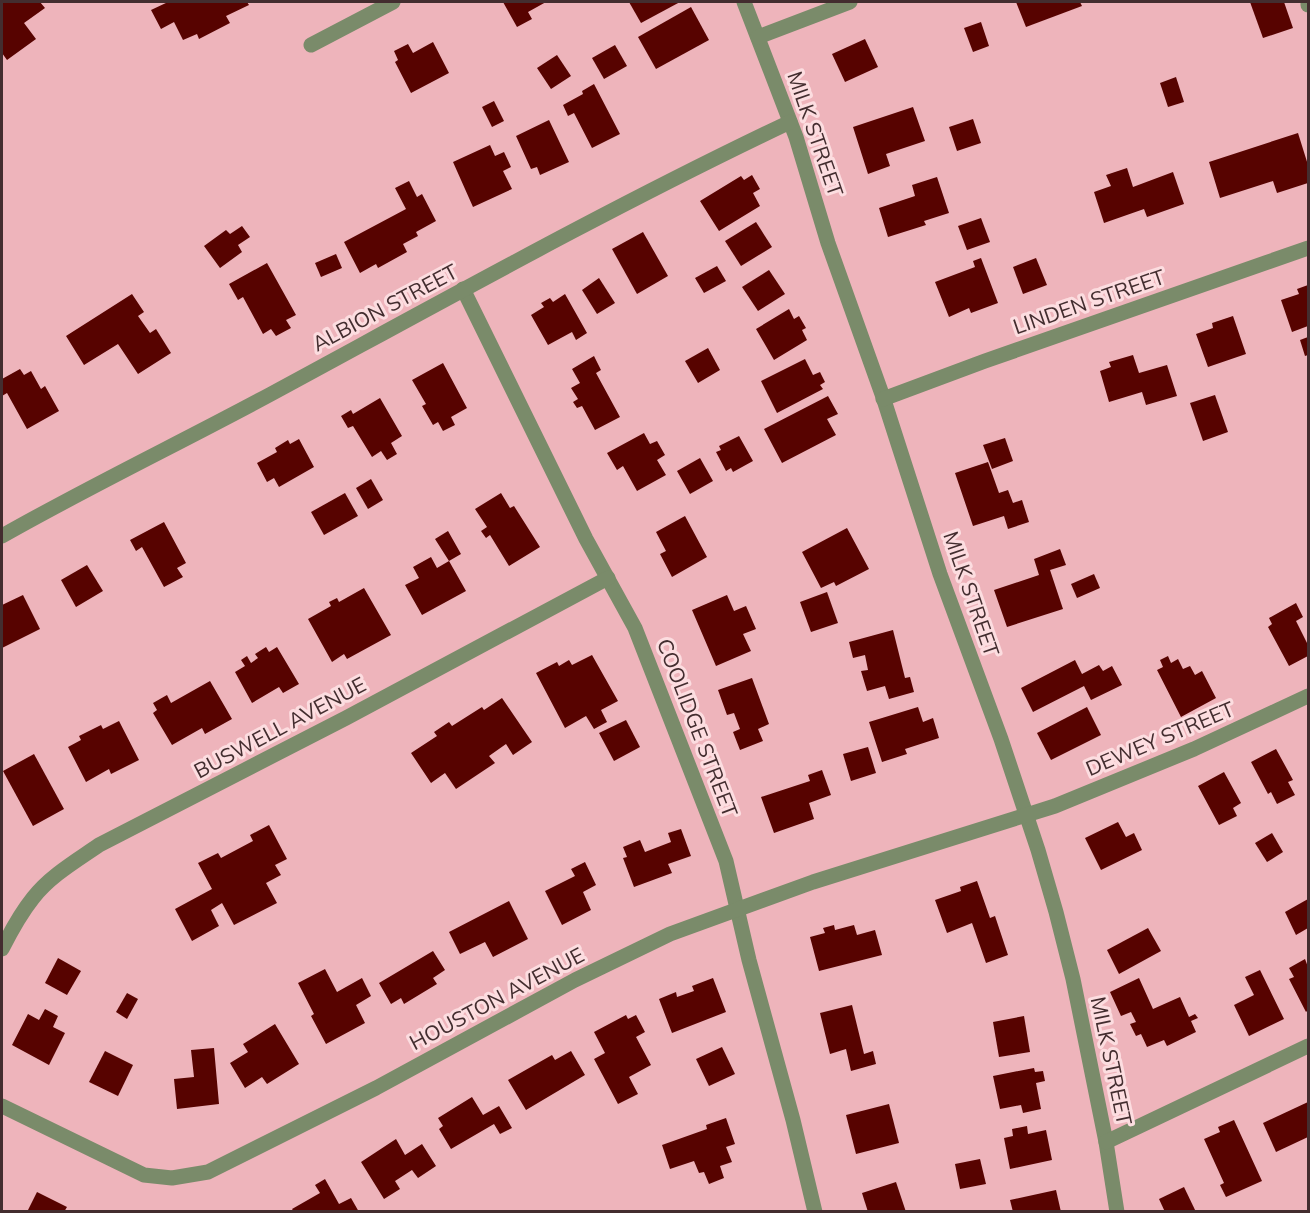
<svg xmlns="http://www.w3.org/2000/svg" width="1310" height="1213" font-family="Mulish,sans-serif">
  <rect width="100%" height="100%" fill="#eeb4bb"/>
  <g fill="#570300">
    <path d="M4 2H40L45 8 24 23 36 39 7 60 2 53V3Z"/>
    <path d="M168 2H247L249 5 226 16 230 23 199 39 197 34 183 40 174 22 161 29 151 10Z"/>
    <path d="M503 2H546L528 12 532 19 517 27Z"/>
    <path d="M629 2H680L641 23Z"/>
    <path d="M1016 2H1080L1082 6 1026 27Z"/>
    <path d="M1250 2H1284L1293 28 1263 38Z"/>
    <path d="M691 7 709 40 656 69 638 37Z"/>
    <path d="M981 22 989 46 973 52 964 28Z"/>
    <path d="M865 39 878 67 845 82 832 54Z"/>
    <path d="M433 42 449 73 411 93 395 62 398 60 394 51 408 44 413 53Z"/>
    <path d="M615 45 627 66 604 79 592 58Z"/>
    <path d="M557 55 571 76 551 89 537 68Z"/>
    <path d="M1176 77 1184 102 1168 107 1160 83Z"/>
    <path d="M594 84 620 134 592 148 574 113 568 116 563 105 583 94 582 91Z"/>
    <path d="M494 101 504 121 492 127 482 107Z"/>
    <path d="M913 107 925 141 886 154 890 166 868 174 853 127Z"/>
    <path d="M973 119 981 143 957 151 949 127Z"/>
    <path d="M549 120 569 162 540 175 537 167 531 169 516 136Z"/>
    <path d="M1298 133 1308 165V183L1277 193 1273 181 1220 198 1209 162Z"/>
    <path d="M490 145 495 156 504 152 511 167 503 171 512 189 473 207 453 162Z"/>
    <path d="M1127 168 1133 187 1173 172 1184 204 1147 217 1144 209 1104 223 1094 192 1111 186 1106 175Z"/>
    <path d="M752 175 760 189 753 193 760 206 719 231 700 201 741 176 744 180Z"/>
    <path d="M937 177 949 213 924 221 926 225 888 237 879 208 915 196 912 185Z"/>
    <path d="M409 181 417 197 422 194 436 221 416 232 418 236 403 244 407 252 378 268 376 264 360 273 344 242 406 209 395 188Z"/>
    <path d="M981 218 990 242 967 250 958 226Z"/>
    <path d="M756 222 772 247 741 266 725 241Z"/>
    <path d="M242 226 250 237 238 245 242 252 220 268 204 246 226 230 230 234Z"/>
    <path d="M643 232 668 276 637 294 612 249Z"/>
    <path d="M336 254 342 268 321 277 315 263Z"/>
    <path d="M981 258 998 303 971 313 969 308 949 317 935 282 975 267 973 261Z"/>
    <path d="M1036 258 1047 285 1023 294 1013 267Z"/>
    <path d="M267 263 296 315 286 320 291 328 276 336 271 329 263 334 243 297 238 300 229 284Z"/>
    <path d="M717 266 726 281 704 293 695 278Z"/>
    <path d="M769 270 785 294 758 311 742 287Z"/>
    <path d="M599 278 615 303 597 314 582 290Z"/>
    <path d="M1308 285V326L1292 332 1281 300 1299 294 1297 289Z"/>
    <path d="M132 294 144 312 138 316 150 333 156 329 171 353 138 374 118 344 84 365 66 336Z"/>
    <path d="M565 294 587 333 576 340 572 332 548 345 531 315 544 307 541 303 550 298 553 302Z"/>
    <path d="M789 309 794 319 799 316 806 328 802 330 807 340 774 360 756 329Z"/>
    <path d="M1233 316 1246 354 1208 367 1196 334 1213 328 1212 323Z"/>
    <path d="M1308 337V355L1305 356 1300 340Z"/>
    <path d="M708 348 720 370 698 383 685 361Z"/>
    <path d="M1133 355 1139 373 1167 365 1177 396 1146 405 1142 392 1109 402 1100 371 1111 367 1109 362Z"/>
    <path d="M594 356 601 370 596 373 620 417 595 430 582 406 577 408 573 402 578 399 571 388 580 383 572 369Z"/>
    <path d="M805 359 813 375 820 372 825 382 820 385 823 389 777 413 761 381Z"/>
    <path d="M443 363 467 408 451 417 455 425 443 431 438 422 433 425 422 406 426 404 412 380Z"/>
    <path d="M20 369 24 375 31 371 41 389 45 386 59 411 27 429 7 393 2 396V379Z"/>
    <path d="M1215 395 1228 432 1203 441 1190 403Z"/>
    <path d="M828 396 838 414 827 419 836 435 782 463 764 429Z"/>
    <path d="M380 398 402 436 391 443 397 454 387 460 381 451 372 457 353 426 348 428 341 416 351 410 353 414Z"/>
    <path d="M644 433 650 444 657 441 665 455 657 460 666 475 637 491 623 466 617 470 607 453Z"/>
    <path d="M739 436 753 461 733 472 731 468 726 471 716 452 721 450 719 446Z"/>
    <path d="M1005 438 1013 461 992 469 983 445Z"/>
    <path d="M299 439 314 467 279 487 274 478 267 482 257 463 277 452 275 448 288 440 290 444Z"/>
    <path d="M700 458 713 481 690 494 677 471Z"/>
    <path d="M988 462 999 493 1008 490 1013 503 1022 500 1029 522 1008 529 1004 516 973 526 955 473Z"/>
    <path d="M371 479 383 500 368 509 356 488Z"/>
    <path d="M345 493 358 516 324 535 311 512Z"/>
    <path d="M501 493 510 508 514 506 540 547 509 566 490 535 486 538 481 531 487 527 475 509Z"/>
    <path d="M685 516 707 557 672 577 660 554 666 551 656 532Z"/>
    <path d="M164 522 186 563 177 568 183 577 164 587 142 547 136 551 130 540Z"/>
    <path d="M847 528 869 569 836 586 834 582 821 588 802 552Z"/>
    <path d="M448 531 461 554 449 561 466 591 422 615 405 585 419 578 413 567 431 557 437 568 449 561 435 539Z"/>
    <path d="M1060 549 1066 565 1050 570 1063 609 1007 627 994 590 1039 575 1034 559Z"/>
    <path d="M87 565 103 591 76 607 61 580Z"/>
    <path d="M1094 574 1100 588 1077 598 1071 584Z"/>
    <path d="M364 588 391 635 347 659 344 654 332 662 308 619 331 606 329 602 337 598 339 602Z"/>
    <path d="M827 592 838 623 811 632 800 602Z"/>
    <path d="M23 595 40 629 2 648V605Z"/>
    <path d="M727 595 734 611 746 606 756 629 743 634 751 651 716 666 692 610Z"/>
    <path d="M1296 603 1303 617 1296 621 1308 645V656L1289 666 1268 627 1272 624 1269 618Z"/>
    <path d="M893 630 905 678 910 677 914 692 889 699 885 686 867 691 861 671 868 670 865 655 853 658 849 642Z"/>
    <path d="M266 647 269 652 277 647 299 684 283 693 279 687 252 703 235 672 245 666 241 660 247 656 251 663 258 658 255 654Z"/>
    <path d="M592 655 618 701 601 710 607 722 594 729 586 716 565 728 536 673 557 662 559 666 569 660 572 665Z"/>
    <path d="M1168 656 1171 663 1178 659 1183 669 1190 666 1195 675 1202 671 1216 698 1181 717 1157 670 1163 667 1160 660Z"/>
    <path d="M1075 660 1082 674 1099 665 1103 671 1112 666 1122 685 1091 700 1084 686 1033 712 1021 688Z"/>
    <path d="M752 678 769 724 758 729 763 741 740 750 733 732 740 729 734 713 727 715 718 690Z"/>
    <path d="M210 681 232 719 205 734 202 728 172 745 153 713 157 710 153 703 167 695 171 703Z"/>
    <path d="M502 698 532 742 513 755 506 744 489 756 495 763 456 789 445 773 431 783 411 753 437 736 434 732 449 722 452 726 482 707 484 710Z"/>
    <path d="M918 707 923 722 933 718 939 738 905 749 907 754 882 762 869 722Z"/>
    <path d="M1087 707 1101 735 1051 760 1037 733Z"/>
    <path d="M626 720 640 747 614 761 599 733Z"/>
    <path d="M119 721 139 760 111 774 109 769 86 782 68 747 81 740 79 736 101 725 103 729Z"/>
    <path d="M868 747 876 773 851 781 843 754Z"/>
    <path d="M1276 749 1293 780 1288 782 1295 795 1277 804 1271 792 1268 794 1251 762Z"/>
    <path d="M34 754 64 809 33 826 3 771Z"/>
    <path d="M822 770 831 795 809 803 814 819 774 833 761 797 810 781 808 775Z"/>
    <path d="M1224 772 1241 803 1233 808 1237 816 1219 825 1198 786Z"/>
    <path d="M1118 822 1126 837 1134 833 1142 850 1101 870 1085 838Z"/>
    <path d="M269 825 287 859 275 865 281 875 266 883 277 903 234 925 222 903 211 910 219 926 192 941 175 909 212 889 198 863 218 853 221 858 253 841 250 835Z"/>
    <path d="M681 829 691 856 668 864 672 873 634 887 623 858 627 857 623 847 640 840 645 852 671 842 668 833Z"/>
    <path d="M1272 833 1283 852 1267 862 1255 843Z"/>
    <path d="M585 862 596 885 583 892 591 910 562 925 545 891 575 876 571 869Z"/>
    <path d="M977 881 990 918 995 916 1008 955 986 963 972 923 947 933 935 900 961 891 960 887Z"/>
    <path d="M1308 899V928L1296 935 1285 912Z"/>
    <path d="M509 901 528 939 493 957 485 942 460 954 449 932Z"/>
    <path d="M834 925 835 930 854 925 857 935 875 930 882 955 819 971 810 937 825 933 823 928Z"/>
    <path d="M1148 928 1161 951 1119 974 1107 950Z"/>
    <path d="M433 951 445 970 433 978 437 984 404 1004 401 998 391 1004 379 983Z"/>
    <path d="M58 958 81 971 67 995 45 983Z"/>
    <path d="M1305 959 1308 967V1010L1306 1012 1289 979 1294 977 1289 968Z"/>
    <path d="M325 969 337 992 362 978 371 996 356 1005 365 1023 326 1044 311 1016 314 1014 298 983Z"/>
    <path d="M1260 970 1284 1019 1249 1036 1234 1005 1254 995 1245 977Z"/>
    <path d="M713 978 726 1012 672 1033 659 999 676 992 677 997 694 991 692 986Z"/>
    <path d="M1139 978 1153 1009 1180 997 1189 1017 1195 1014 1198 1018 1191 1021 1196 1032 1167 1046 1164 1040 1147 1047 1141 1034 1136 1036 1130 1024 1136 1022 1131 1012 1121 1016 1110 992Z"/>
    <path d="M127 993 138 999 127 1019 116 1012Z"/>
    <path d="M852 1005 864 1054 873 1051 876 1064 851 1071 846 1049 830 1054 820 1013Z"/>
    <path d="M45 1009 58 1016 53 1027 65 1033 49 1065 12 1045 28 1014 39 1020Z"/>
    <path d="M626 1015 628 1019 636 1015 645 1032 636 1037 651 1065 629 1077 638 1094 618 1104 594 1059 605 1053 594 1032Z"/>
    <path d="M1024 1016 1030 1052 999 1057 993 1022Z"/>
    <path d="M275 1024 299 1064 267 1084 262 1077 245 1088 230 1063 248 1052 243 1044Z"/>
    <path d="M722 1047 735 1074 709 1086 696 1059Z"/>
    <path d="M214 1048 219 1104 177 1109 174 1079 194 1077 191 1050Z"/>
    <path d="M105 1051 133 1065 118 1096 89 1082Z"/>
    <path d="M571 1051 585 1075 526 1110 508 1080 552 1055 555 1060Z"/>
    <path d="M1034 1068 1035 1072 1043 1071 1045 1081 1036 1083 1041 1109 1023 1113 1021 1105 1000 1109 993 1076Z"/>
    <path d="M472 1097 483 1115 499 1106 512 1128 500 1134 494 1124 451 1149 439 1129 443 1126 438 1118Z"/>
    <path d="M1308 1102V1137L1276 1152 1263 1123Z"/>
    <path d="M889 1104 899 1143 856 1154 846 1115Z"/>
    <path d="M726 1118 735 1144 726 1147 732 1162 720 1166 724 1178 709 1184 704 1172 699 1173 694 1161 670 1169 662 1145 707 1129 706 1125Z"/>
    <path d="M1234 1120 1262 1181 1226 1197 1220 1185 1224 1183 1204 1139 1220 1132 1218 1127Z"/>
    <path d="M1027 1126 1028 1134 1046 1130 1052 1160 1010 1169 1004 1138 1013 1136 1012 1129Z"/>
    <path d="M396 1139 405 1155 422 1144 436 1166 418 1178 412 1170 395 1181 400 1189 384 1199 361 1162Z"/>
    <path d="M980 1159 986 1184 960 1189 955 1164Z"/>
    <path d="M325 1179 339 1204 351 1198 359 1212H294L292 1209 320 1193 315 1185Z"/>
    <path d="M896 1182 906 1212H868L862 1193Z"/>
    <path d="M1184 1187 1196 1212H1165L1159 1199Z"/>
    <path d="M1056 1190 1061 1212H1013L1010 1200Z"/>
    <path d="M37 1192 67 1207 64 1212H27Z"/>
  </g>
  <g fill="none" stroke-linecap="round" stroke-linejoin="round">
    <g stroke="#7a8b6a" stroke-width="15">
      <path d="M744 2 796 137 828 243 883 397 940 574 1001 739 1038 850 1056 912 1073 979 1106 1142 1117 1212"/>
      <path d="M1308 2V5"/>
      <path d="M758 37 850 2"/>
      <path d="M311 45 393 2"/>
      <path d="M463 289 586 539 635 628 726 861 749 960 793 1120 815 1212"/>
      <path d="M883 399 985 361 1308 248"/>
      <path d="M2 536C90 486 182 442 271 394 443 301 613 206 790 122"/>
      <path d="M2 949C11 931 21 913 33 898 50 876 76 861 99 845L346 718 608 578"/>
      <path d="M2 1106 144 1175 172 1178 208 1172 376 1088 575 980 670 934 813 882 1055 806 1194 749 1308 696"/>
      <path d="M1106 1142 1308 1046"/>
    </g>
  </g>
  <g text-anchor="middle" stroke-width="6" stroke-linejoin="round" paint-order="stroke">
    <g font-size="21" fill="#432d2f" stroke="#fcdde0">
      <text transform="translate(815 134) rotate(71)" y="7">MILK STREET</text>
      <text transform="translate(1089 302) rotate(-19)" y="7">LINDEN STREET</text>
      <text transform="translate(385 308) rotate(-28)" y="7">ALBION STREET</text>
      <text transform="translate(971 594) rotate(71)" y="7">MILK STREET</text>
      <text transform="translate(280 728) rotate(-28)" y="7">BUSWELL AVENUE</text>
      <text transform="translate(697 728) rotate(69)" y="7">COOLIDGE STREET</text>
      <text transform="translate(1160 739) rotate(-23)" y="7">DEWEY STREET</text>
      <text transform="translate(497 999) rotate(-28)" y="7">HOUSTON AVENUE</text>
      <text transform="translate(1111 1061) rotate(78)" y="7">MILK STREET</text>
    </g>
  </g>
  <rect width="1310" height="1213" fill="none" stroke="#432d2f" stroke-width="6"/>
</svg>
